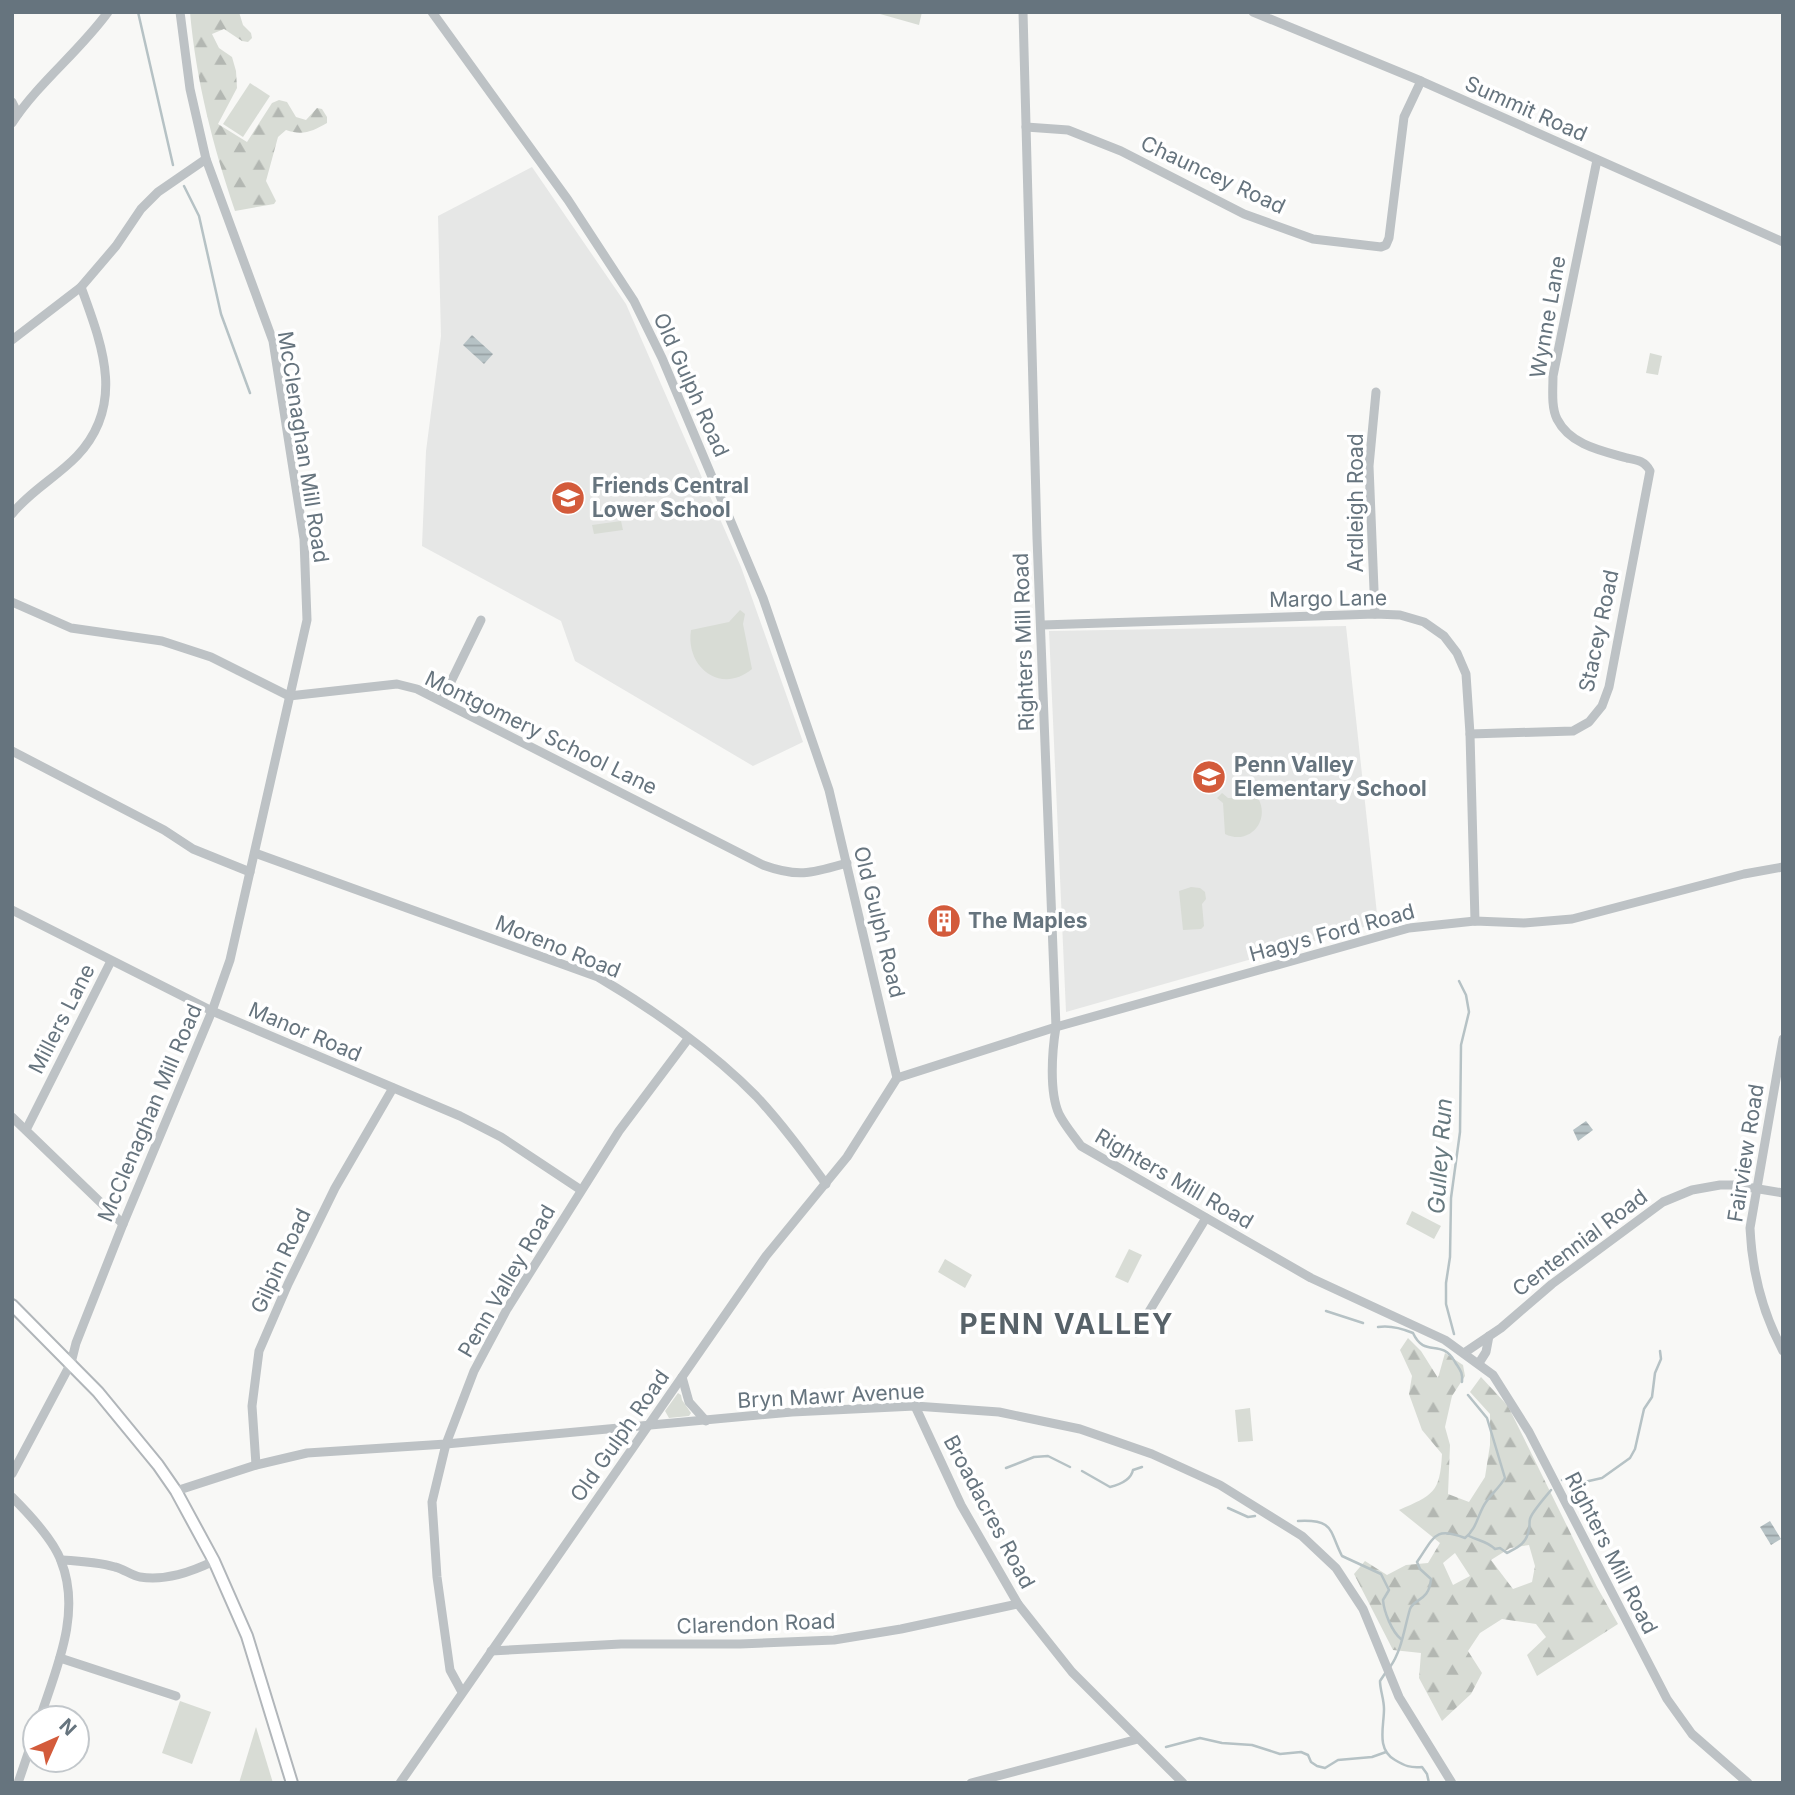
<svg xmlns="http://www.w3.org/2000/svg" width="1795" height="1795" font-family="Inter,sans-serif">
  <defs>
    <pattern id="forest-firs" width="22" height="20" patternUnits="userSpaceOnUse" patternTransform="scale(1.75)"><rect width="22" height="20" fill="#d8dcd5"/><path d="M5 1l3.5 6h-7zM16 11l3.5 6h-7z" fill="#b3b7b2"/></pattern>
    <pattern id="water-rules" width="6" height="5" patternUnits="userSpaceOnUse" patternTransform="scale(1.75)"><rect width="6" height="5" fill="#b6c2c5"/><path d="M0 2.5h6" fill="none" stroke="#98a2a5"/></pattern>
  </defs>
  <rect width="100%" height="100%" fill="#f8f8f6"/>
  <g fill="#e6e7e6">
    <path d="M532 167 626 304 741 567 803 742 753 766 575 661 561 621 422 546 426 451 441 336 438 216Z"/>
    <path d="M1346 626 1378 923 1066 1012 1049 631Z"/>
  </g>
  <g fill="url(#forest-firs)" fill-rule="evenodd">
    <path d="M190 12H239L243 25 251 33 252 38 248 42 242 41 224 29 212 34 219 48 232 57 236 71 237 88 218 124 247 142 272 103 279 100 287 102 296 117 306 120 317 108 322 109 327 117V123C313 131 303 136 286 130L278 137 266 181 276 201 274 204 235 211C213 146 196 81 190 12Z"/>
    <path d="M1408 1338 1421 1351 1438 1378 1445 1353 1463 1365 1465 1376 1452 1396 1445 1427 1450 1445 1448 1494 1469 1502 1485 1477 1490 1445V1414L1470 1392 1481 1377 1508 1406 1597 1587 1618 1624 1537 1676 1527 1655 1546 1637 1536 1624 1502 1619 1480 1633 1468 1651 1482 1673 1471 1694 1442 1721 1419 1678 1421 1653 1393 1650 1354 1574 1365 1561 1387 1575 1406 1565 1428 1563 1440 1543 1399 1510C1433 1495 1440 1493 1442 1454L1422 1430 1409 1394 1412 1376 1400 1350ZM1529 1545 1535 1566 1532 1582 1513 1589 1491 1560 1510 1548ZM1455 1553 1470 1576 1453 1585 1443 1563Z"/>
  </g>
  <g fill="#d8dcd5">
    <path d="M873 12H922L919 25Z"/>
    <path d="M250 83 270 96 243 137 223 124Z"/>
    <path d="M1650 353 1662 356 1658 375 1646 373Z"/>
    <path d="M621 521 623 530 594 534 592 525Z"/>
    <path d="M740 610 745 614 743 624 752 669C721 695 685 667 691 630L729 622Z"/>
    <path d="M1222 793 1228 798H1258C1271 821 1249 846 1225 834L1223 803 1217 798Z"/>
    <path d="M1191 887 1200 888 1205 892 1206 899 1202 904 1204 926 1201 929 1183 930 1179 891Z"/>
    <path d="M1412 1211 1441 1226 1434 1239 1406 1224Z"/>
    <path d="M1129 1249 1142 1255 1128 1283 1115 1277Z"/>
    <path d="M945 1259 972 1275 965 1288 938 1272Z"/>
    <path d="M678 1393 681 1395 682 1400 691 1413 689 1416 669 1418 665 1411Z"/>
    <path d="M1250 1408 1253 1441 1238 1442 1235 1410Z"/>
    <path d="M180 1701 211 1712 192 1764 162 1753Z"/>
    <path d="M256 1727 273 1783H239Z"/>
  </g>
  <g fill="url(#water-rules)">
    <path d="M472 335 493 354 484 364 463 345Z"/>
    <path d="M1586 1121 1593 1130 1578 1141 1573 1130Z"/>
    <path d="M1770 1521 1781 1539 1771 1545 1760 1527Z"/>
  </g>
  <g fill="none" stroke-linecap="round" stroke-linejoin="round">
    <g stroke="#b6c2c5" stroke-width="2.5">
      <path d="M138 12 173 165"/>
      <path d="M184 186 199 216 221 314 250 393"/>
      <path d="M1326 1311 1363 1323"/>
      <path d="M1378 1327C1390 1325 1401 1328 1413 1333 1425 1359 1441 1337 1455 1362 1460 1370 1463 1372 1462 1382"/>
      <path d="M1454 1334 1446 1304V1283L1450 1257 1451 1198 1460 1132 1461 1045 1469 1012 1466 995 1459 981"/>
      <path d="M1006 1468 1034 1457 1048 1456 1070 1467"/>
      <path d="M1082 1471 1110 1487C1118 1485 1131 1480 1133 1470L1142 1467"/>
      <path d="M1562 1480 1571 1475 1580 1483 1602 1478 1630 1458 1635 1449 1644 1409 1652 1397 1655 1373 1661 1359 1660 1351"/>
      <path d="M1228 1508 1248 1517 1255 1516"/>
      <path d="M1298 1521C1335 1519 1329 1531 1342 1556L1381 1574 1389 1590 1383 1600C1384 1612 1392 1632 1401 1639"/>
      <path d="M1469 1536C1479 1541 1487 1541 1495 1549L1500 1548 1507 1553C1518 1547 1526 1544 1529 1530 1530 1526 1529 1522 1530 1519 1531 1513 1547 1495 1551 1490"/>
      <path d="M1390 1667C1402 1650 1404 1629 1410 1609 1414 1598 1429 1602 1431 1579L1420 1569 1417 1562 1419 1559C1435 1535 1436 1527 1465 1538 1477 1529 1478 1513 1486 1502 1492 1493 1500 1487 1505 1478L1487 1418 1468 1395"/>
      <path d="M1386 1672 1380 1681C1380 1690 1384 1699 1384 1709 1384 1727 1376 1749 1395 1760 1405 1766 1410 1768 1422 1767L1427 1774 1429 1783"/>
      <path d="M1166 1747 1200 1738 1222 1743 1252 1745 1280 1754 1301 1752 1308 1755 1311 1762 1317 1766 1325 1768 1338 1760 1372 1757 1386 1752"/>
    </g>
    <g stroke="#b1b6ba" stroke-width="14">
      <path id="major" d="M12 1305 98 1392 158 1465 176 1491 214 1561 247 1636 292 1783"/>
    </g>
    <g stroke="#bdc2c5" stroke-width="9">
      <path d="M1023 12 1037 538 1056 1027C1052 1051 1049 1092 1059 1114 1065 1126 1074 1136 1081 1146L1311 1278 1445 1340 1493 1375 1529 1432 1667 1699 1692 1734 1748 1783"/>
      <path d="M1253 12 1421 81 1783 242"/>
      <path d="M12 102 18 114"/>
      <path d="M12 123C39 82 79 52 108 12"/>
      <path d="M1026 127 1068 130 1121 151 1244 214 1313 239 1381 247 1386 245 1389 238 1404 117 1421 81"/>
      <path d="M12 340 81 287 116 246 141 209 158 192 206 159"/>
      <path d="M12 514C30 491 57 477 77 456 126 404 102 345 81 287"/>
      <path d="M12 602 71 628 162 641 211 657 289 696 397 684 417 689 763 865C799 878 812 873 847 863"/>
      <path d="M1375 614 1369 466 1376 392"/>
      <path d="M1042 625 1375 614 1400 615 1424 622 1444 636 1457 653 1466 674 1470 734 1475 921"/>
      <path d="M442 700 481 620"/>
      <path d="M1470 734 1573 731 1589 722 1602 706 1609 687 1650 471C1645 461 1637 460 1627 458 1602 451 1570 445 1557 419 1551 407 1553 389 1553 376L1597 160"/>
      <path d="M12 751 164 830 193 849 250 872"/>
      <path d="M255 853 598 977C651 1008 713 1052 756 1096 782 1124 804 1154 826 1184"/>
      <path d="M12 910 212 1011 460 1116 501 1137 581 1190"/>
      <path d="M1783 1039 1750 1228C1752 1272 1762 1312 1783 1351"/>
      <path d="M897 1078 1056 1027 1409 928 1475 921 1524 923 1572 919 1744 874 1783 867"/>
      <path d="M12 1117 123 1224"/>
      <path d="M26 1130 111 961"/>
      <path d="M1136 1333 1206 1218"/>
      <path d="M1464 1353 1501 1328 1552 1284 1663 1202 1692 1190 1720 1185H1735L1783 1193"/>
      <path d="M1479 1363 1486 1352 1489 1336"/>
      <path d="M682 1377 689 1402 706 1421"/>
      <path d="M915 1406 961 1505 1018 1604 1072 1672 1183 1783"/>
      <path d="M256 1465 252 1406 259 1351 288 1284 335 1188 393 1088"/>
      <path d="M12 1474 71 1363 76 1343 123 1224 212 1011 230 960 307 620 304 539 273 341 206 159 190 89 180 12"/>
      <path d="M176 1491 256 1465 307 1453 446 1444 792 1412 915 1406 999 1412 1080 1429 1152 1454 1220 1485 1302 1536 1336 1568 1363 1609 1399 1697 1452 1783"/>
      <path d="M12 1497C27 1512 54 1541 61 1561 82 1613 56 1669 40 1718"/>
      <path d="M61 1560C79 1561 98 1562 115 1567 124 1569 132 1576 140 1577 166 1581 191 1572 214 1561"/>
      <path d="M491 1651 621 1644H740L834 1640 901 1629 1018 1604"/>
      <path d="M60 1658 176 1696"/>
      <path d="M462 1692 450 1670 437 1577 432 1502 446 1444 474 1371 507 1309 619 1131 688 1039"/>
      <path d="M18 1783 35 1733"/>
      <path d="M400 1783 766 1256 847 1157 897 1078 829 790 763 598 662 358 634 301 568 200 432 12"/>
      <path d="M971 1783 1138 1739"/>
    </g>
    <use href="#major" stroke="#fff" stroke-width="10"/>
  </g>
  <defs>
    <g id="school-disc" transform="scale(1.75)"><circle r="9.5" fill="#d35b3b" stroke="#fff"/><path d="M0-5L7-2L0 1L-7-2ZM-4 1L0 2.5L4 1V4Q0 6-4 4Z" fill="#fff"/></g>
    <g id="building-disc" transform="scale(1.75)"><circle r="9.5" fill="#d35b3b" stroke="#fff"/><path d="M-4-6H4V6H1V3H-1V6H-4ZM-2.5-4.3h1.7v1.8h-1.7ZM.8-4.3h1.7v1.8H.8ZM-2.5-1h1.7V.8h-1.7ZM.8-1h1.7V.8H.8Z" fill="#fff"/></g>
  </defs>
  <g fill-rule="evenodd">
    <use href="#school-disc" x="568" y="498"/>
    <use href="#school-disc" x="1209" y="777"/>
    <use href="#building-disc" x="944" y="921"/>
  </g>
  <g text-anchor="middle" stroke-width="7" stroke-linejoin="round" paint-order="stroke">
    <g font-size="21" fill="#66747e" stroke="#fff">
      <text transform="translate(1526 109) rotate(24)" y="7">Summit Road</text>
      <text transform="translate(1213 175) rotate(25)" y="7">Chauncey Road</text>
      <text transform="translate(1548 317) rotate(-80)" y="7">Wynne Lane</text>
      <text transform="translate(691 385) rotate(66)" y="7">Old Gulph Road</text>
      <text transform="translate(303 447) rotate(81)" y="7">McClenaghan Mill Road</text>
      <text transform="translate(1356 503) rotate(-90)" y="7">Ardleigh Road</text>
      <text transform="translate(1328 599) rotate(-1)" y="7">Margo Lane</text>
      <text transform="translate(1599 631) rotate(-78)" y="7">Stacey Road</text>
      <text transform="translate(1024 642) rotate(-92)" y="7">Righters Mill Road</text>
      <text transform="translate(541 733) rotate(26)" y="7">Montgomery School Lane</text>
      <text transform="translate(879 922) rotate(76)" y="7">Old Gulph Road</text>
      <text transform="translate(1332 933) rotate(-15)" y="7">Hagys Ford Road</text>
      <text transform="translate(558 947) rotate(22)" y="7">Moreno Road</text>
      <text transform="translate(62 1019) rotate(-63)" y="7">Millers Lane</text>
      <text transform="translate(305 1032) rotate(23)" y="7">Manor Road</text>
      <text transform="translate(150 1113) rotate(-67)" y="7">McClenaghan Mill Road</text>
      <text transform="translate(1746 1153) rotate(-81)" y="7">Fairview Road</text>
      <text transform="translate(1174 1179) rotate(30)" y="7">Righters Mill Road</text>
      <text transform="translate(1580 1243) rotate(-37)" y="7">Centennial Road</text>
      <text transform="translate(281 1261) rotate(-65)" y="7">Gilpin Road</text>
      <text transform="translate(507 1281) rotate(-60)" y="7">Penn Valley Road</text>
      <text transform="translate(831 1396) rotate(-3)" y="7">Bryn Mawr Avenue</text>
      <text transform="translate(620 1436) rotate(-55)" y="7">Old Gulph Road</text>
      <text transform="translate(989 1512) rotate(62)" y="7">Broadacres Road</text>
      <text transform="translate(1611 1553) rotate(63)" y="7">Righters Mill Road</text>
      <text transform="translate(756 1624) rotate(-2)" y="7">Clarendon Road</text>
    </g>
    <g font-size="21" font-weight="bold" fill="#66747e" stroke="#fff" text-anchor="start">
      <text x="592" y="493">Friends Central<tspan x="592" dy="24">Lower School</tspan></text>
      <text x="1234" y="772">Penn Valley<tspan x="1234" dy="24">Elementary School</tspan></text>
      <text x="968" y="928">The Maples</text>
    </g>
    <g font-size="23" font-style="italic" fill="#66797f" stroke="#fff">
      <text transform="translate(1440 1156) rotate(-86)" y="8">Gulley Run</text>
    </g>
    <g font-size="28" font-weight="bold" letter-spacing="2" fill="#576269" stroke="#fff">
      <text x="1067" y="1334">PENN VALLEY</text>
    </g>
  </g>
  <rect width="1795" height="1795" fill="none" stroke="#66747e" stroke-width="28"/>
  <g transform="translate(56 1739) rotate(45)"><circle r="33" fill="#ffffff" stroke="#c2c7cb" stroke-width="2"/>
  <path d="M0-5L12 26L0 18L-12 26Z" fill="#d35b3b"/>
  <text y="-10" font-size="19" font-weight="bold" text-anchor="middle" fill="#66747e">N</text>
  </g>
</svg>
